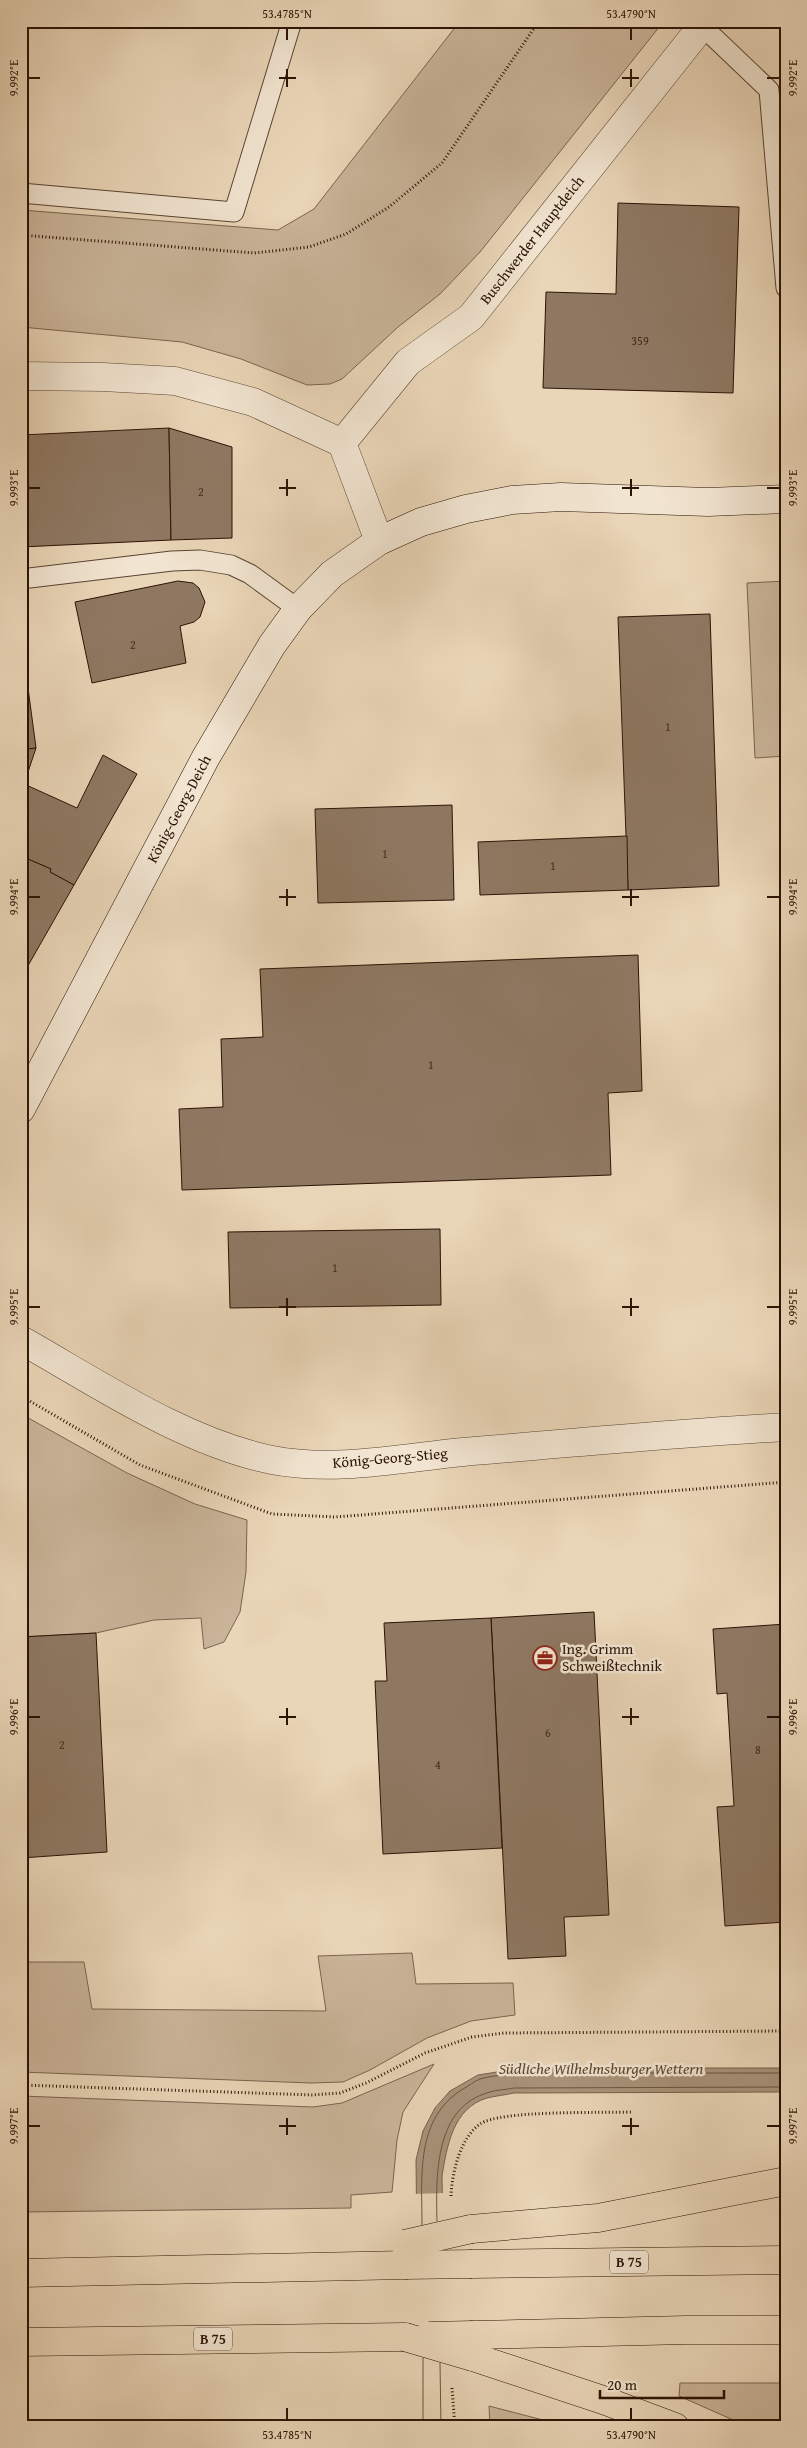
<svg xmlns="http://www.w3.org/2000/svg" width="807" height="2448" font-family="'Gentium Book Plus',serif">
  <rect width="100%" height="100%" fill="#e9d5b7"/>
  <filter id="stains"><feTurbulence type="fractalNoise" baseFrequency=".004" numOctaves="4"/><feColorMatrix values="0 0 0 0 .2 0 0 0 0 .09 0 0 0 0 .02 0 0 0 .5 -.17"/></filter>
  <radialGradient id="worn" r=".72"><stop offset=".6" stop-color="#630" stop-opacity="0"/><stop offset="1" stop-color="#630" stop-opacity=".3"/></radialGradient>
  <g fill="#c9b499" stroke="#7a644f">
    <path d="M460 21H664L480 252 440 294 398 327 342 379 330 384 307 385 241 359 182 342 21 327V210L278 230 314 209Z"/>
    <path d="M786 581V756L755 758 747 583Z"/>
    <path d="M21 1414 127 1473 195 1504 247 1520 246 1572 240 1612 224 1642 204 1649 201 1618 154 1620 96 1633 21 1637Z"/>
    <path d="M412 1953 416 1984 513 1983 515 2015 471 2021 427 2038 370 2070 343 2082 311 2083 21 2072V1962H84L92 2009 326 2011 318 1956Z"/>
    <path d="M434 2064 403 2112 397 2140 392 2192 351 2195V2208L21 2212V2096L313 2107 342 2103Z"/>
    <path d="M680 2383H786V2427H749L679 2396Z"/>
    <path d="M489 2406 570 2427H490Z"/>
    <path d="M354 2422 418 2424 419 2427H21Z"/>
  </g>
  <path fill="#a8937a" stroke="#76604b" d="M522 2068H786V2092L514 2093C505 2095 495 2096 487 2098 453 2108 447 2146 442 2176L446 2427H419L416 2160 423 2131 435 2108 450 2091 478 2075Z"/>
  <path fill="#e9d5b7" d="M444 2193 448 2420H416L414 2194Z"/>
  <g fill="none" stroke-linecap="round" stroke-linejoin="round">
    <g stroke="#6a5340" stroke-width="1">
      <path d="M437 2221C436 2179 434 2111 484 2094 493 2090 504 2090 514 2088L786 2087"/>
      <path d="M422 2225C422 2177 415 2118 463 2089 469 2086 474 2081 480 2079 493 2075 509 2075 522 2073H786"/>
      <path d="M423 2358V2427"/>
      <path d="M440 2363 441 2427"/>
    </g>
  </g>
  <g fill="#8e7862" stroke="#2b1305">
    <path d="M618 203 739 207 733 393 543 388 546 292 616 294Z"/>
    <path d="M169 428 171 540 21 547V435Z"/>
    <path d="M169 428 232 447V538L171 540Z"/>
    <path d="M178 581 193 583 199 588 205 602 200 617 194 622 180 626 186 663 92 683 75 602Z"/>
    <path d="M710 614 719 886 628 890 618 617Z"/>
    <path d="M21 647 28 688 21 689Z"/>
    <path d="M28 688 36 748 21 750V689Z"/>
    <path d="M36 748 24 784 77 808 103 755 137 774 74 885 50 872 51 869 21 856V750Z"/>
    <path d="M452 805 454 900 318 903 315 809Z"/>
    <path d="M627 836 628 890 480 895 478 842Z"/>
    <path d="M21 856 51 869 50 872 74 885 21 978Z"/>
    <path d="M638 955 642 1091 608 1093 611 1175 182 1190 179 1109 223 1107 221 1039 263 1037 260 969Z"/>
    <path d="M440 1229 441 1305 230 1308 228 1232Z"/>
    <path d="M594 1612 609 1915 564 1917 566 1956 508 1959 491 1618Z"/>
    <path d="M491 1618 502 1848 383 1854 375 1681H387L384 1623Z"/>
    <path d="M786 1624V1922L725 1926 717 1807 734 1806 727 1693 717 1694 713 1629Z"/>
    <path d="M96 1633 107 1852 21 1858V1637Z"/>
  </g>
  <g fill="none" stroke-linecap="round" stroke-linejoin="round">
    <g stroke="#5a4432" stroke-width="21">
      <g id="service">
        <path d="M702 26 769 90 786 288"/>
        <path d="M21 193 234 212 292 21"/>
        <path d="M21 579 172 561 200 560 231 565 250 574 298 609"/>
      </g>
    </g>
    <g stroke="#5a4432" stroke-width="29">
      <g id="minor">
        <path d="M21 376 103 377 175 381 253 402 342 443 379 541"/>
        <path d="M342 443 408 362 471 317 706 21"/>
        <path d="M21 1340C99 1384 184 1442 272 1460 334 1472 402 1458 463 1452 571 1443 678 1433 786 1427"/>
      </g>
    </g>
    <g stroke="#2b1305" stroke-width="29">
      <path id="secondary" d="M21 1109 206 757 272 645 298 609 332 574 379 541 421 522 466 509 512 500 561 497 708 502 786 499"/>
    </g>
    <g stroke="#2b1305" stroke-width="29">
      <g id="trunk">
        <path d="M471 2229 598 2218 786 2181"/>
        <path d="M472 2264 786 2260"/>
        <path d="M21 2273 405 2265"/>
        <path d="M473 2335 686 2330H786"/>
        <path d="M21 2342 405 2337"/>
        <path d="M473 2357 603 2400 675 2427"/>
      </g>
    </g>
    <g stroke="#2b1305" stroke-width="3" stroke-dasharray="1 2.5" stroke-linecap="butt">
      <path d="M21 235 254 253 309 247 346 234 389 207 442 163 539 21"/>
      <path d="M21 1396 140 1465 272 1514 335 1517 786 1482"/>
      <path d="M21 2085 313 2095 340 2093 366 2083 425 2053 472 2037 504 2033 786 2031"/>
      <path d="M451 2196C452 2173 460 2138 480 2124 499 2110 603 2113 632 2112"/>
      <path d="M452 2388 455 2427"/>
    </g>
    <use href="#service" stroke="#f1e4d0" stroke-width="19"/>
    <use href="#minor" stroke="#f1e4d0" stroke-width="28"/>
    <use href="#secondary" stroke="#f1e4d0" stroke-width="28"/>
    <use href="#trunk" stroke="#e9d5b7" stroke-width="28"/>
    <g stroke="#2b1305" stroke-width="29" stroke-linecap="butt">
      <g id="trunk-bridge">
        <path d="M405 2244 471 2229"/>
        <path d="M405 2265 472 2264"/>
        <path d="M429 2336 473 2335"/>
        <path d="M405 2337 473 2357"/>
      </g>
    </g>
    <use href="#trunk-bridge" stroke="#e9d5b7" stroke-width="28"/>
  </g>
  <path fill="none" stroke="#2b1305" stroke-width="2" d="M287 28V40M631 28V40M287 69V87M631 69V87M28 78H40M279 78H296M622 78H639M767 78H780M287 479V496M631 479V496M28 488H40M279 488H296M622 488H639M767 488H780M287 889V906M631 889V906M28 897H40M279 897H296M622 897H639M767 897H780M287 1298V1316M631 1298V1316M28 1307H40M279 1307H296M622 1307H639M767 1307H780M287 1708V1725M631 1708V1725M28 1717H40M279 1717H296M622 1717H639M767 1717H780M287 2118V2135M631 2118V2135M28 2126H40M279 2126H296M622 2126H639M767 2126H780M287 2408V2420M631 2408V2420"/>
  <defs>
    <g id="office-ring" transform="scale(1.25)"><circle r="9.5" fill="#f1e4d0" stroke="#8f2418" stroke-width="1.5"/><path d="M-6-3h4V-5.5h4V-3h4V5H-6ZM-1-4.5V-3h2v-1.5ZM-6 0V1H6V0Z" fill="#8f2418"/></g>
  </defs>
  <g fill-rule="evenodd">
    <use href="#office-ring" x="545" y="1658"/>
  </g>
  <g text-anchor="middle" stroke-width="5" stroke-linejoin="round" paint-order="stroke">
    <g font-size="12" fill="#442c1c">
      <text x="640" y="345">359</text>
      <text x="201" y="496">2</text>
      <text x="133" y="649">2</text>
      <text x="668" y="731">1</text>
      <text x="385" y="858">1</text>
      <text x="553" y="870">1</text>
      <text x="431" y="1069">1</text>
      <text x="335" y="1272">1</text>
      <text x="548" y="1737">6</text>
      <text x="62" y="1749">2</text>
      <text x="758" y="1754">8</text>
      <text x="438" y="1769">4</text>
    </g>
    <g fill="#f1e4d0" stroke="#665242" stroke-width="1">
      <rect x="610" y="2250.5" width="38" height="23" rx="4"/>
      <rect x="194" y="2327.5" width="38" height="23" rx="4"/>
    </g>
    <g font-size="14" font-weight="bold" fill="#2b1305">
      <text x="629" y="2267">B 75</text>
      <text x="213" y="2344">B 75</text>
    </g>
    <g font-size="15" fill="#2b1305" stroke="#f1e4d0">
      <text transform="translate(532 240) rotate(-52)" y="5">Buschwerder Hauptdeich</text>
      <text transform="translate(179 809) rotate(-62)" y="5">König-Georg-Deich</text>
      <text transform="translate(390 1458) rotate(-5)" y="5">König-Georg-Stieg</text>
    </g>
    <g font-size="15" fill="#2b1305" stroke="#f1e4d0" text-anchor="start">
      <text x="562" y="1654">Ing. Grimm<tspan x="562" dy="17">Schweißtechnik</tspan></text>
    </g>
    <g font-size="16" font-style="italic" fill="#5d4634" stroke="#f1e4d0">
      <text x="601" y="2074">Südliche Wilhelmsburger Wettern</text>
    </g>
  </g>
  <rect width="807" height="2448" fill="none" stroke="#e9d5b7" stroke-width="55"/>
  <path d="M600 2390v8h124v-8" fill="none" stroke="#2b1305" stroke-width="2.5"/>
  <text x="607" y="2390" font-size="15" fill="#2b1305" stroke="#f1e4d0" stroke-width="4" paint-order="stroke">20 m</text>
  <rect x="28" y="28" width="752" height="2392" fill="none" stroke="#2b1305" stroke-width="2"/>
  <g font-size="12" text-anchor="middle" fill="#2b1305">
    <text x="287" y="18">53.4785°N</text>
    <text x="631" y="18">53.4790°N</text>
    <text transform="translate(793 78) rotate(-90)" y="4">9.992°E</text>
    <text transform="translate(14 78) rotate(-90)" y="4">9.992°E</text>
    <text transform="translate(793 488) rotate(-90)" y="4">9.993°E</text>
    <text transform="translate(14 488) rotate(-90)" y="4">9.993°E</text>
    <text transform="translate(14 897) rotate(-90)" y="4">9.994°E</text>
    <text transform="translate(793 897) rotate(-90)" y="4">9.994°E</text>
    <text transform="translate(793 1307) rotate(-90)" y="4">9.995°E</text>
    <text transform="translate(14 1307) rotate(-90)" y="4">9.995°E</text>
    <text transform="translate(14 1717) rotate(-90)" y="4">9.996°E</text>
    <text transform="translate(793 1717) rotate(-90)" y="4">9.996°E</text>
    <text transform="translate(14 2126) rotate(-90)" y="4">9.997°E</text>
    <text transform="translate(793 2126) rotate(-90)" y="4">9.997°E</text>
    <text x="287" y="2439">53.4785°N</text>
    <text x="631" y="2439">53.4790°N</text>
  </g>
  <rect width="100%" height="100%" filter="url(#stains)"/>
  <rect width="100%" height="100%" fill="url(#worn)"/>
</svg>
